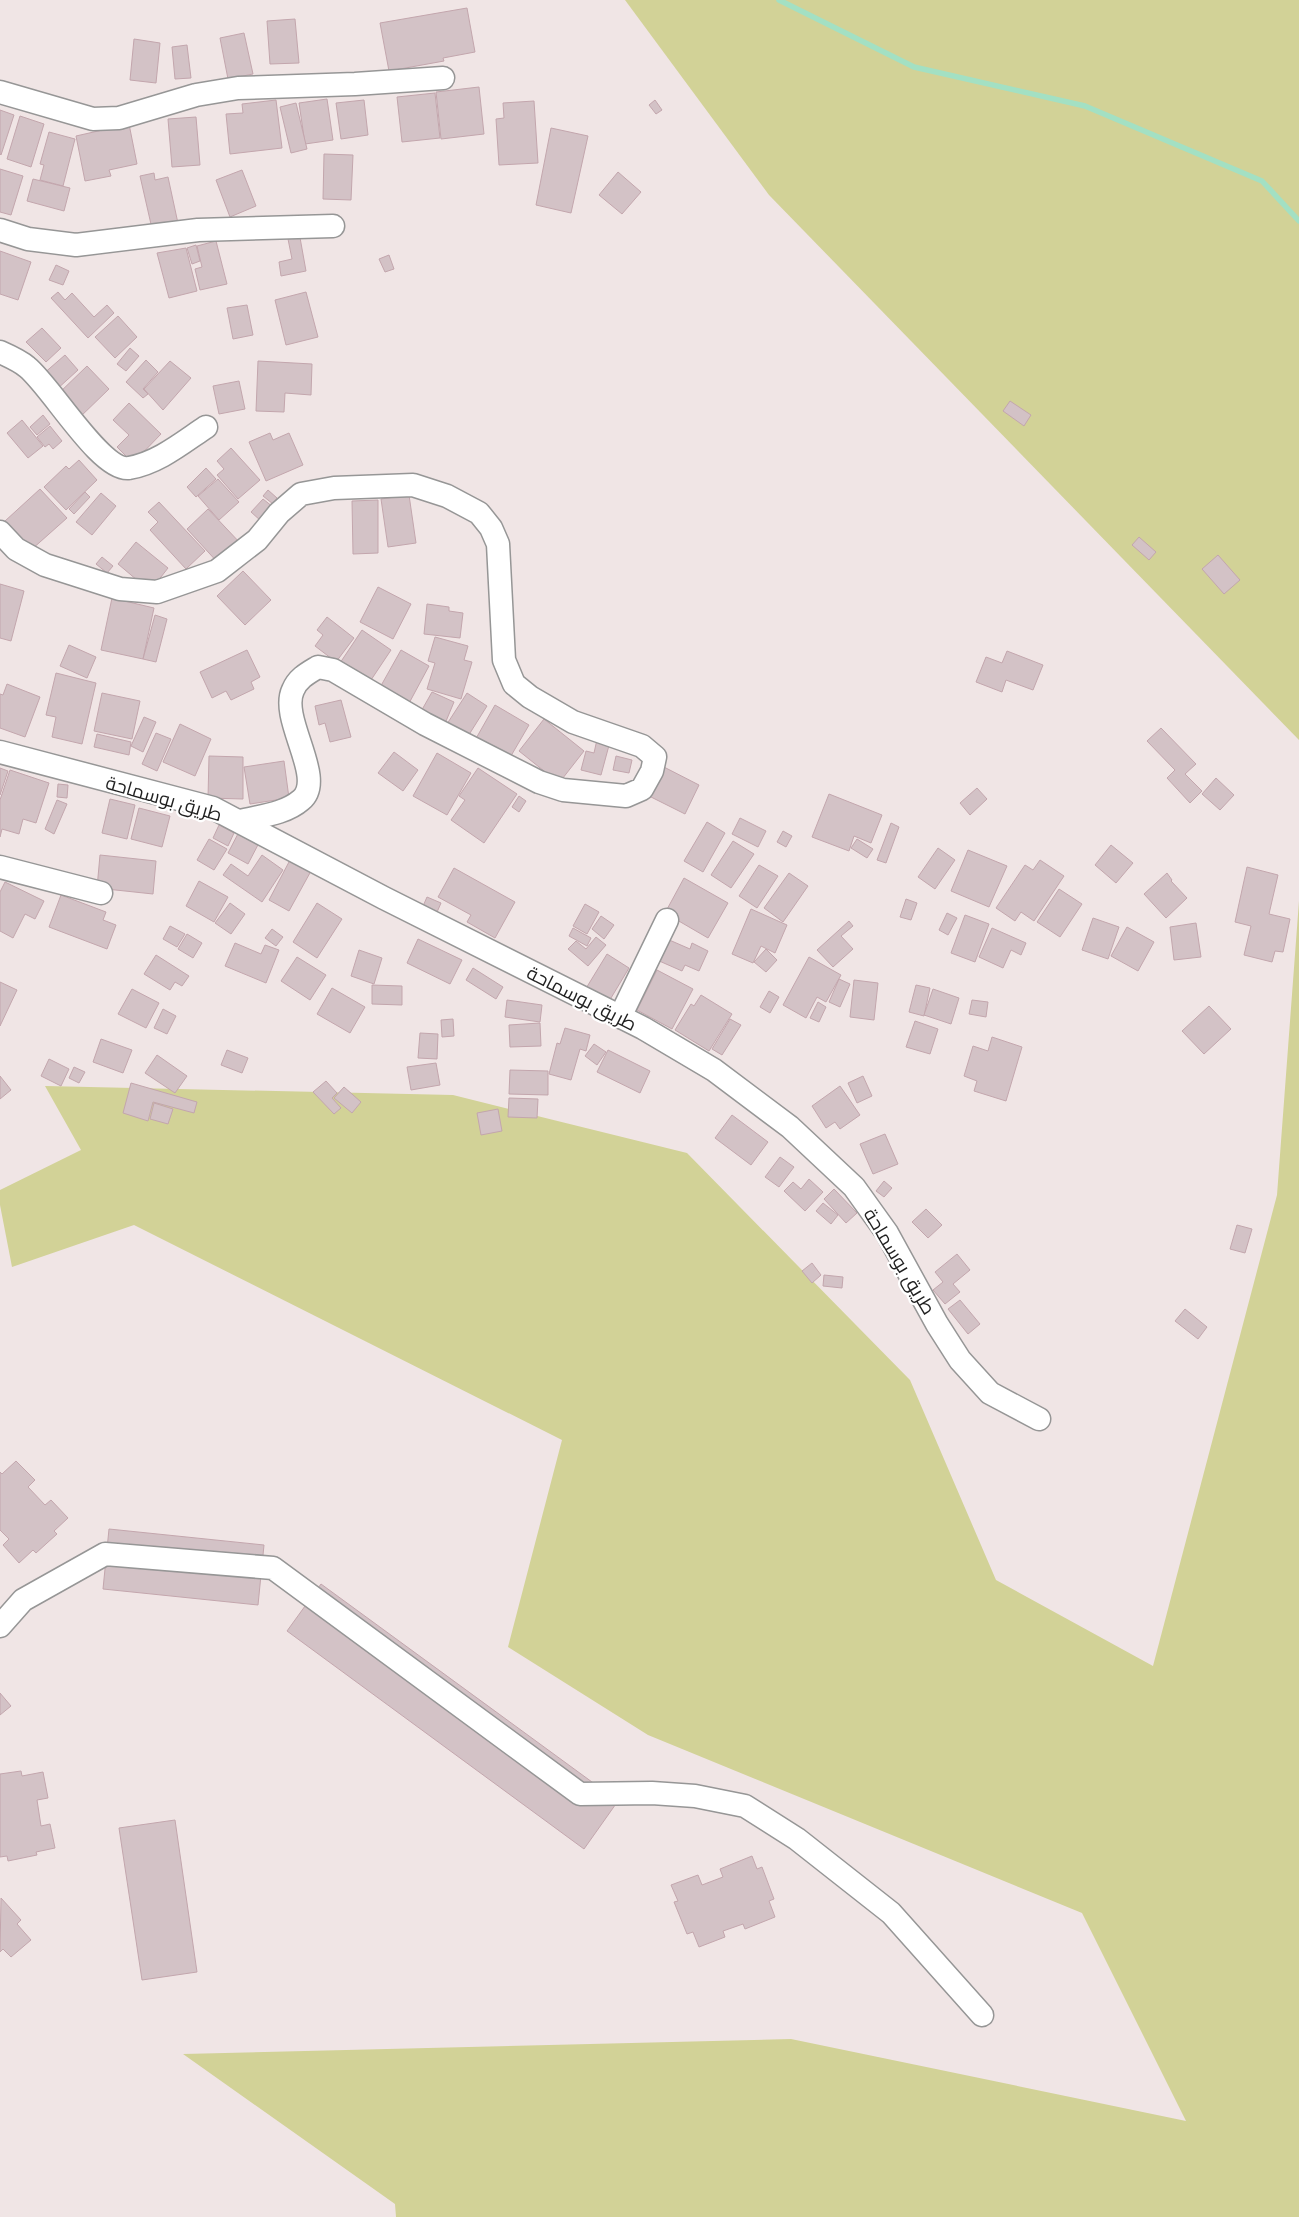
<svg xmlns="http://www.w3.org/2000/svg" width="1299" height="2217" font-family="'Space Grotesk',Cairo,sans-serif">
  <rect width="100%" height="100%" fill="#f0e5e5"/>
  <g fill="#d2d297">
    <path d="M625 0H1299V740L769 195Z"/>
    <path d="M1299 901V2217H396L395 2204 183 2054 791 2039 1186 2121 1082 1913 648 1735 508 1647 562 1440 134 1225 12 1267 0 1205V1190L81 1150 45 1086 453 1095 687 1153 910 1380 996 1580 1153 1666 1277 1195Z"/>
  </g>
  <g fill="none" stroke-linecap="round" stroke-linejoin="round">
    <path stroke="#a3e0c3" stroke-width="5.5" d="M779 0 914 67 1085 106 1262 181 1299 221"/>
  </g>
  <g fill="#d3c2c6" stroke="#c3a6ad">
    <path d="M467 8 475 52 443 58 444 61 389 71 380 23Z"/>
    <path d="M295 19 299 63 270 64 267 21Z"/>
    <path d="M244 33 253 74 228 79 220 38Z"/>
    <path d="M134 39 160 43 156 83 130 80Z"/>
    <path d="M187 45 191 78 175 79 172 47Z"/>
    <path d="M479 87 484 134 441 139 436 92Z"/>
    <path d="M435 93 440 138 402 142 397 97Z"/>
    <path d="M327 99 333 140 305 144 299 103Z"/>
    <path d="M276 100 282 148 230 154 226 114 243 113 242 104Z"/>
    <path d="M364 100 368 135 341 139 336 103Z"/>
    <path d="M655 100 662 110 656 114 649 105Z"/>
    <path d="M534 101 538 163 499 165 496 119 504 118 503 103Z"/>
    <path d="M296 103 307 149 291 153 280 107Z"/>
    <path d="M0 110 14 115 1 155 0 154Z"/>
    <path d="M20 116 44 124 31 167 7 159Z"/>
    <path d="M196 117 200 165 172 167 168 119Z"/>
    <path d="M129 124 137 164 109 170 111 176 85 181 76 136Z"/>
    <path d="M551 128 588 136 571 213 536 205Z"/>
    <path d="M49 132 75 139 63 186 40 180 44 165 40 164Z"/>
    <path d="M324 154 353 155 351 200 323 199Z"/>
    <path d="M0 169 23 176 11 215 0 212Z"/>
    <path d="M242 170 256 206 230 217 216 180Z"/>
    <path d="M618 172 641 192 622 214 599 195Z"/>
    <path d="M154 173 155 180 168 177 179 228 153 233 140 176Z"/>
    <path d="M33 179 70 188 64 211 27 201Z"/>
    <path d="M299 232 306 271 281 276 279 262 292 259 287 234Z"/>
    <path d="M216 241 227 284 200 290 195 269 202 267 197 246Z"/>
    <path d="M196 245 200 261 192 264 187 248Z"/>
    <path d="M186 248 197 291 169 298 157 253Z"/>
    <path d="M0 251 31 262 18 300 0 294Z"/>
    <path d="M389 255 394 269 385 272 379 259Z"/>
    <path d="M56 265 69 271 63 285 49 280Z"/>
    <path d="M58 292 65 300 72 293 94 317 107 305 114 313 88 338 51 298Z"/>
    <path d="M306 292 318 337 286 345 275 300Z"/>
    <path d="M247 305 253 335 233 339 227 308Z"/>
    <path d="M118 316 137 337 115 358 95 337Z"/>
    <path d="M42 328 61 348 46 362 26 342Z"/>
    <path d="M130 348 139 356 126 371 117 364Z"/>
    <path d="M65 355 78 370 56 390 42 375Z"/>
    <path d="M146 360 158 372 143 389 148 394 143 398 126 382Z"/>
    <path d="M170 361 191 378 163 410 144 389Z"/>
    <path d="M258 361 312 364 311 395 285 393 284 412 256 411Z"/>
    <path d="M87 366 109 389 78 419 56 396Z"/>
    <path d="M239 381 245 409 219 414 213 386Z"/>
    <path d="M1010 401 1031 415 1024 426 1003 411Z"/>
    <path d="M129 403 161 434 133 463 117 447 129 435 113 420Z"/>
    <path d="M43 415 50 424 37 435 30 427Z"/>
    <path d="M22 420 43 446 28 458 7 433Z"/>
    <path d="M50 426 62 441 53 449 49 444 45 447 37 437Z"/>
    <path d="M270 433 273 440 289 433 303 465 266 481 249 442Z"/>
    <path d="M231 448 260 480 238 499 217 475 224 469 217 461Z"/>
    <path d="M79 460 97 480 66 510 44 487 66 466 69 469Z"/>
    <path d="M206 468 216 479 196 497 187 487Z"/>
    <path d="M218 479 239 502 219 520 198 496Z"/>
    <path d="M40 489 67 518 31 550 5 521Z"/>
    <path d="M268 490 277 498 273 504 263 496Z"/>
    <path d="M85 492 90 497 74 514 69 509Z"/>
    <path d="M101 493 116 506 92 535 76 522Z"/>
    <path d="M409 495 416 543 388 547 381 499Z"/>
    <path d="M263 499 273 507 261 521 251 512Z"/>
    <path d="M378 500V553L353 554 352 501Z"/>
    <path d="M159 502 205 551 186 569 150 530 158 522 148 512Z"/>
    <path d="M208 509 242 545 220 565 187 529Z"/>
    <path d="M1139 537 1156 552 1149 560 1132 545Z"/>
    <path d="M136 542 168 568 150 591 118 564Z"/>
    <path d="M1218 555 1240 580 1224 594 1202 569Z"/>
    <path d="M102 557 113 566 107 573 96 564Z"/>
    <path d="M243 571 271 600 245 625 217 596Z"/>
    <path d="M0 584 24 591 11 641 0 638Z"/>
    <path d="M378 587 411 604 393 639 360 622Z"/>
    <path d="M112 598 154 608 143 659 101 650Z"/>
    <path d="M427 604 449 607V611L463 613 460 638 424 634Z"/>
    <path d="M155 615 167 619 156 662 143 659Z"/>
    <path d="M327 617 354 638 336 662 315 646 323 635 317 630Z"/>
    <path d="M362 630 391 650 369 683 340 663Z"/>
    <path d="M435 637 468 646 464 660 472 662 461 699 427 689 435 663 428 661Z"/>
    <path d="M69 645 96 657 87 678 60 666Z"/>
    <path d="M247 650 260 677 251 682 254 689 231 700 226 691 212 698 200 672Z"/>
    <path d="M401 650 429 666 407 707 378 691Z"/>
    <path d="M1007 651 1043 665 1033 690 1006 680 1002 692 976 682 986 657 1002 663Z"/>
    <path d="M56 673 96 683 82 744 52 737 56 717 46 715Z"/>
    <path d="M7 684 40 697 25 737 0 728V694L3 695Z"/>
    <path d="M432 692 454 702 444 726 419 715Z"/>
    <path d="M102 693 140 701 132 739 94 731Z"/>
    <path d="M467 693 487 706 465 741 445 727Z"/>
    <path d="M341 700 351 737 330 742 325 723 319 725 315 706Z"/>
    <path d="M495 705 529 725 508 761 474 742Z"/>
    <path d="M144 717 156 722 143 752 131 746Z"/>
    <path d="M544 719 584 751 559 783 519 751Z"/>
    <path d="M180 724 211 739 195 776 163 762Z"/>
    <path d="M1161 728 1196 764 1185 774 1202 791 1190 803 1167 778 1175 770 1147 741Z"/>
    <path d="M156 733 171 739 157 771 142 764Z"/>
    <path d="M97 734 131 742 129 755 94 747Z"/>
    <path d="M598 735 611 738 601 775 581 770 586 751 594 753Z"/>
    <path d="M394 752 418 770 403 791 378 773Z"/>
    <path d="M437 753 471 773 447 815 413 796Z"/>
    <path d="M209 756 243 757V799L208 798Z"/>
    <path d="M616 756 632 760 629 773 613 770Z"/>
    <path d="M284 761 289 798 250 804 244 767Z"/>
    <path d="M660 765 699 785 685 814 645 794Z"/>
    <path d="M0 768 8 771 0 795Z"/>
    <path d="M478 768 517 794 484 843 451 820 465 800 459 796Z"/>
    <path d="M10 770 49 783 36 823 23 819 19 834 2 829 0 837V800Z"/>
    <path d="M1216 778 1234 795 1220 810 1202 794Z"/>
    <path d="M58 784 68 785 67 798 57 797Z"/>
    <path d="M977 788 987 799 970 815 960 803Z"/>
    <path d="M829 794 882 815 871 843 854 836 849 851 812 837Z"/>
    <path d="M519 796 526 801 519 812 512 807Z"/>
    <path d="M110 799 135 805 127 839 102 833Z"/>
    <path d="M57 800 67 804 54 834 45 829Z"/>
    <path d="M139 808 170 816 162 847 131 839Z"/>
    <path d="M740 818 766 831 758 847 732 834Z"/>
    <path d="M707 822 725 833 703 872 684 861Z"/>
    <path d="M891 823 899 827 886 863 877 860Z"/>
    <path d="M219 825 234 833 228 846 213 838Z"/>
    <path d="M241 828 261 839 248 864 228 853Z"/>
    <path d="M783 831 792 836 786 847 777 842Z"/>
    <path d="M209 839 227 849 214 870 197 860Z"/>
    <path d="M857 839 873 849 867 858 851 848Z"/>
    <path d="M733 841 754 854 731 888 711 875Z"/>
    <path d="M1111 845 1133 863 1116 883 1095 865Z"/>
    <path d="M938 848 955 860 935 889 918 877Z"/>
    <path d="M968 850 1007 866 989 907 951 891Z"/>
    <path d="M100 855 156 861 153 894 97 888Z"/>
    <path d="M262 855 283 870 262 902 223 875 231 864 248 876Z"/>
    <path d="M290 860 311 871 289 911 269 900Z"/>
    <path d="M1040 860 1064 876 1034 921 1021 912 1015 921 996 908 1025 865 1033 870Z"/>
    <path d="M759 865 778 876 757 908 739 896Z"/>
    <path d="M1247 867 1278 875 1269 914 1290 919 1283 952 1275 951 1272 962 1244 955 1251 926 1235 922Z"/>
    <path d="M454 868 515 902 495 938 467 922 471 915 438 897Z"/>
    <path d="M789 873 808 886 783 922 764 908Z"/>
    <path d="M1167 873 1172 880 1171 881 1187 898 1166 918 1144 894Z"/>
    <path d="M684 878 728 903 708 938 665 913Z"/>
    <path d="M199 881 228 897 214 922 186 906Z"/>
    <path d="M5 882 44 901 35 919 25 914 13 938 0 931V892Z"/>
    <path d="M1059 889 1082 904 1060 937 1037 922Z"/>
    <path d="M61 895 106 912 103 920 116 925 107 949 49 927Z"/>
    <path d="M427 897 441 903 434 919 420 913Z"/>
    <path d="M906 899 917 903 911 920 900 917Z"/>
    <path d="M230 903 245 914 231 934 215 923Z"/>
    <path d="M317 903 342 919 317 958 293 942Z"/>
    <path d="M585 904 599 912 587 934 573 926Z"/>
    <path d="M751 909 787 925 775 953 761 946 753 963 732 954Z"/>
    <path d="M947 913 957 918 948 935 939 930Z"/>
    <path d="M965 915 989 924 975 962 951 953Z"/>
    <path d="M601 916 614 925 604 939 592 929Z"/>
    <path d="M1093 918 1119 927 1108 959 1082 950Z"/>
    <path d="M849 921 853 926 841 936 853 949 833 967 817 950Z"/>
    <path d="M1196 923 1201 957 1174 960 1170 927Z"/>
    <path d="M170 926 185 934 177 947 163 939Z"/>
    <path d="M1127 927 1154 942 1138 971 1111 956Z"/>
    <path d="M573 928 591 938 587 946 569 936Z"/>
    <path d="M992 928 1026 943 1021 955 1011 950 1003 968 979 957Z"/>
    <path d="M272 929 283 937 276 946 265 938Z"/>
    <path d="M187 934 202 943 193 958 178 949Z"/>
    <path d="M596 937 606 945 588 966 568 949 576 941 586 949Z"/>
    <path d="M418 939 462 960 450 984 407 963Z"/>
    <path d="M667 939 690 949 692 943 708 951 699 971 685 965 682 971 657 960Z"/>
    <path d="M235 943 261 954 265 945 279 950 266 983 225 966Z"/>
    <path d="M766 949 777 960 766 972 754 962Z"/>
    <path d="M359 950 382 958 374 984 351 976Z"/>
    <path d="M607 954 629 968 608 1003 585 990Z"/>
    <path d="M156 955 189 976 182 986 175 982 170 990 144 974Z"/>
    <path d="M297 957 326 975 310 1000 281 981Z"/>
    <path d="M809 957 841 975 826 1002 817 997 806 1018 783 1005Z"/>
    <path d="M473 968 503 987 496 999 466 980Z"/>
    <path d="M657 970 693 989 672 1029 637 1010Z"/>
    <path d="M839 979 850 984 840 1007 829 1002Z"/>
    <path d="M854 980 878 983 874 1020 850 1017Z"/>
    <path d="M0 982 17 990 0 1026Z"/>
    <path d="M372 985 402 986V1005L372 1004Z"/>
    <path d="M916 985 930 988 924 1016 909 1012Z"/>
    <path d="M332 988 365 1007 350 1033 317 1014Z"/>
    <path d="M132 989 159 1003 146 1028 118 1014Z"/>
    <path d="M933 989 959 998 951 1024 924 1015Z"/>
    <path d="M769 991 779 997 770 1013 760 1007Z"/>
    <path d="M701 995 732 1014 709 1051 675 1030 691 1004 694 1006Z"/>
    <path d="M507 1000 542 1005 540 1022 505 1017Z"/>
    <path d="M972 1000 988 1002 986 1017 969 1014Z"/>
    <path d="M818 1002 826 1007 819 1022 810 1018Z"/>
    <path d="M1209 1006 1231 1029 1204 1054 1182 1031Z"/>
    <path d="M163 1009 176 1016 167 1034 154 1028Z"/>
    <path d="M453 1019 454 1036 442 1037 441 1020Z"/>
    <path d="M730 1019 741 1025 722 1055 712 1049Z"/>
    <path d="M915 1021 938 1029 930 1054 906 1047Z"/>
    <path d="M540 1023 541 1046 510 1047 509 1025Z"/>
    <path d="M565 1028 590 1035 586 1051 580 1049 571 1080 549 1074 557 1043 560 1044Z"/>
    <path d="M420 1033 438 1034 437 1059 418 1058Z"/>
    <path d="M992 1037 1022 1047 1006 1101 974 1091 977 1081 964 1076 973 1046 988 1051Z"/>
    <path d="M101 1039 132 1050 123 1073 93 1062Z"/>
    <path d="M594 1044 606 1052 597 1065 585 1056Z"/>
    <path d="M227 1050 248 1058 242 1073 221 1065Z"/>
    <path d="M608 1050 650 1071 640 1093 597 1072Z"/>
    <path d="M157 1055 187 1076 175 1093 145 1073Z"/>
    <path d="M49 1059 69 1069 61 1086 41 1076Z"/>
    <path d="M436 1063 440 1085 411 1090 407 1067Z"/>
    <path d="M74 1067 85 1072 79 1083 69 1078Z"/>
    <path d="M510 1070 548 1071V1095L509 1094Z"/>
    <path d="M0 1076 11 1090 0 1099Z"/>
    <path d="M863 1076 872 1096 857 1103 848 1083Z"/>
    <path d="M326 1081 337 1093 332 1098 341 1108 334 1114 313 1092Z"/>
    <path d="M131 1083 197 1102 194 1113 153 1102 148 1121 123 1113Z"/>
    <path d="M840 1086 860 1115 840 1129 835 1122 826 1128 812 1106Z"/>
    <path d="M344 1087 361 1102 352 1113 334 1098Z"/>
    <path d="M509 1098 538 1099 537 1118 508 1117Z"/>
    <path d="M154 1103 173 1109 168 1124 150 1119Z"/>
    <path d="M498 1109 502 1131 481 1135 477 1113Z"/>
    <path d="M732 1115 768 1142 751 1165 715 1138Z"/>
    <path d="M885 1134 898 1164 873 1174 860 1144Z"/>
    <path d="M780 1157 794 1167 779 1187 765 1177Z"/>
    <path d="M809 1179 823 1192 805 1211 784 1191 793 1182 801 1189Z"/>
    <path d="M884 1181 892 1188 884 1197 876 1191Z"/>
    <path d="M834 1189 857 1213 846 1223 824 1199Z"/>
    <path d="M823 1203 838 1215 831 1224 816 1211Z"/>
    <path d="M926 1209 942 1225 928 1238 912 1222Z"/>
    <path d="M1237 1225 1252 1229 1245 1253 1230 1249Z"/>
    <path d="M957 1254 970 1270 953 1284 960 1292 945 1304 933 1290 943 1282 935 1272Z"/>
    <path d="M812 1263 821 1275 812 1283 802 1271Z"/>
    <path d="M824 1275 843 1277 842 1288 823 1286Z"/>
    <path d="M960 1300 980 1324 968 1334 948 1309Z"/>
    <path d="M1185 1309 1207 1327 1198 1339 1175 1321Z"/>
    <path d="M16 1461 35 1480 28 1487 45 1505 51 1500 68 1518 54 1531 57 1534 36 1553 33 1550 19 1563 3 1545 9 1539 0 1530V1472L2 1474Z"/>
    <path d="M109 1529 264 1545 258 1605 103 1589Z"/>
    <path d="M321 1584 618 1801 584 1849 287 1631Z"/>
    <path d="M0 1693 11 1706 0 1715Z"/>
    <path d="M21 1771 22 1776 43 1772 48 1798 37 1800 41 1826 50 1824 55 1848 36 1852 37 1855 8 1861 7 1856 0 1857V1774Z"/>
    <path d="M175 1820 197 1972 142 1980 119 1828Z"/>
    <path d="M752 1856 757 1869 762 1867 774 1899 769 1901 775 1917 745 1929 743 1924 723 1931 725 1937 699 1947 693 1932 687 1934 674 1902 678 1901 671 1885 698 1875 702 1885 723 1877 720 1869Z"/>
    <path d="M1 1898 21 1920 17 1924 31 1940 11 1957 3 1949 0 1952Z"/>
  </g>
  <g fill="none" stroke-linecap="round" stroke-linejoin="round">
    <g stroke="#969696" stroke-width="25">
      <g id="street">
        <path d="M0 92 93 119 119 118 196 95 238 88 355 84 443 78"/>
        <path d="M0 230 28 239 76 245 198 230 333 226"/>
        <path d="M0 352C9 356 20 361 27 367 51 386 101 472 129 468 158 463 182 443 206 427"/>
        <path d="M0 532 16 549 45 565 120 589 157 592 217 571 257 540 279 513 301 494 334 488 413 485 447 496 479 513 491 528 498 544 504 660 514 684 530 697 573 722 642 746 655 757 652 771 642 789 626 796 563 790 539 782 425 724 333 670 318 667C308 673 298 678 293 690 279 719 327 779 301 800 285 814 260 816 240 821"/>
        <path d="M0 752 213 808 384 898 643 1028 714 1070 790 1127 854 1187 887 1233 937 1324 960 1360 990 1393 1039 1419"/>
        <path d="M0 867 101 893"/>
        <path d="M620 1017 667 920"/>
        <path d="M0 1626 23 1600 105 1554 273 1568 580 1794 652 1793 695 1796 745 1806 797 1839 891 1913 982 2015"/>
      </g>
    </g>
    <use href="#street" stroke="#fff" stroke-width="22"/>
  </g>
  <g text-anchor="middle" stroke-width="4.5" stroke-linejoin="round" paint-order="stroke">
    <g font-size="19" fill="#1f1f1f" stroke="#fff">
      <text transform="translate(164 798) rotate(16)" y="7">طريق بوسماحة</text>
      <text transform="translate(582 998) rotate(27)" y="7">طريق بوسماحة</text>
      <text transform="translate(900 1261) rotate(59)" y="7">طريق بوسماحة</text>
    </g>
  </g>
</svg>
